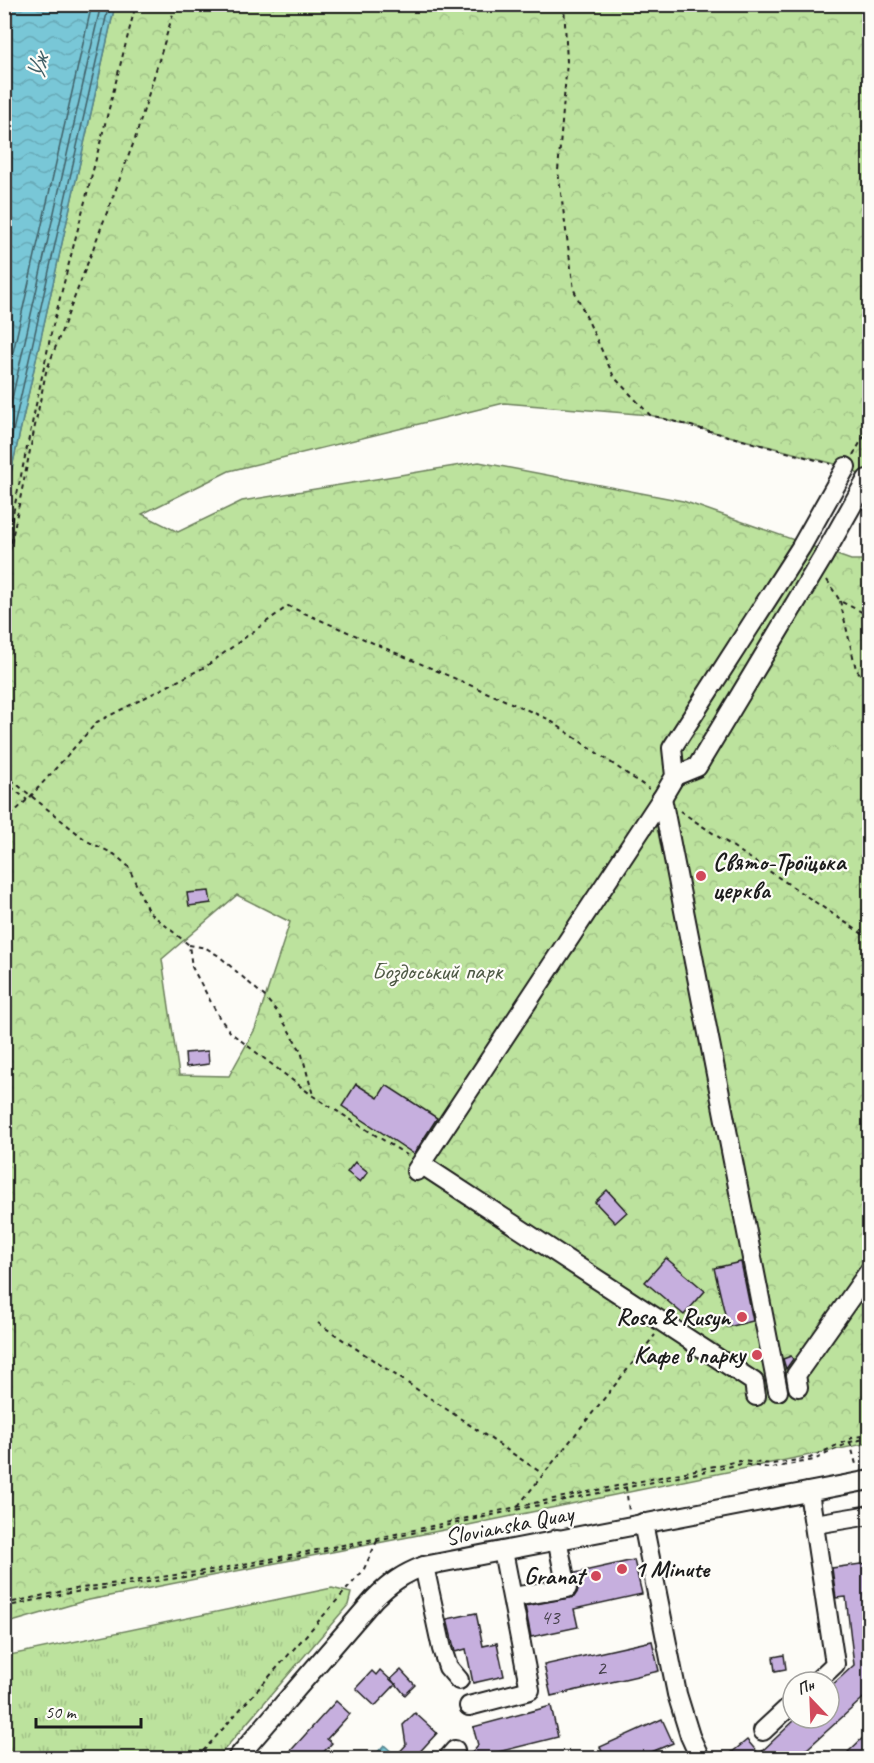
<svg xmlns="http://www.w3.org/2000/svg" width="874" height="1763" font-family="Caveat,sans-serif">
  <defs>
    <pattern id="grass-tufts" width="24" height="20" patternUnits="userSpaceOnUse" patternTransform="scale(1.5)"><rect width="24" height="20" fill="#bce29d"/><path d="M3 7l-1-3M5 7V3M7 7l1-3M15 17l-1-3M17 17v-4M19 17l1-3" fill="none" stroke="#a1c187"/></pattern>
    <pattern id="forest-crowns" width="20" height="18" patternUnits="userSpaceOnUse" patternTransform="scale(1.5)"><rect width="20" height="18" fill="#bce29d"/><path d="M2 6a3 3 0 1 1 6 0M12 15a3 3 0 1 1 6 0" fill="none" stroke="#a1c187"/></pattern>
    <pattern id="water-waves" width="16" height="10" patternUnits="userSpaceOnUse" patternTransform="scale(1.5)"><rect width="16" height="10" fill="#79c7d7"/><path d="M0 5q4-4 8 0t8 0" fill="none" stroke="#68aab8"/></pattern>
  </defs>
  <rect width="100%" height="100%" fill="#fdfcf7"/>
  <filter id="ink" filterUnits="userSpaceOnUse"><feTurbulence type="fractalNoise" baseFrequency=".0167" numOctaves="2"/><feDisplacementMap in="SourceGraphic" scale="12" xChannelSelector="R" yChannelSelector="G"/><feConvolveMatrix kernelMatrix="1 2 1 2 8 2 1 2 1" color-interpolation-filters="sRGB"/></filter>
  <g filter="url(#ink)">
    <path fill="url(#grass-tufts)" stroke="#6c7f5c" stroke-width="1.5" d="M332 1588 351 1593 348 1605 217 1758H5V1656Z"/>
    <path fill="url(#forest-crowns)" stroke="#6c7f5c" stroke-width="1.5" fill-rule="evenodd" d="M115 5H869V480L846 467 650 415 504 403 229 471 142 514 178 532 242 501 479 462 683 501 851 560H869V1443L449 1529 84 1601 5 1624V499ZM237 895 290 922 255 1029 229 1076 179 1075 162 959Z"/>
    <g fill="url(#water-waves)" stroke="#54838c" stroke-width="1.5">
      <path d="M5 5H115L5 499 4 8Z"/>
      <path d="M384 1745 396 1756 394 1758H381L376 1754Z"/>
    </g>
    <g fill="none" stroke-linecap="round" stroke-linejoin="round">
      <g stroke="#416067" stroke-width="1.5">
        <path d="M4 392 92 4"/>
        <path d="M4 434 101 4"/>
        <path d="M4 471 109 4"/>
      </g>
    </g>
    <g fill="#c6afde" stroke="#1c1c1c" stroke-width="1.5">
      <path d="M209 891 211 903 189 906 187 893Z"/>
      <path d="M208 1051 209 1064 186 1067 185 1053Z"/>
      <path d="M356 1084 378 1098 386 1085 437 1118 414 1154 342 1106Z"/>
      <path d="M355 1162 368 1172 360 1182 347 1172Z"/>
      <path d="M607 1190 627 1212 615 1223 595 1202Z"/>
      <path d="M666 1258 705 1291 684 1315 645 1282Z"/>
      <path d="M741 1262 753 1321 728 1327 714 1268Z"/>
      <path d="M791 1356 793 1359 786 1369 783 1359Z"/>
      <path d="M634 1560 642 1594 574 1609 578 1627 531 1637 525 1606 574 1597 578 1591 575 1573Z"/>
      <path d="M868 1563 870 1577V1692L797 1758H725L747 1740 759 1754 797 1718H829V1688L854 1665 846 1597 836 1598 832 1568Z"/>
      <path d="M476 1613 483 1646 497 1643 504 1676 473 1683 466 1649 455 1652 447 1619Z"/>
      <path d="M652 1641 659 1671 551 1696 544 1665Z"/>
      <path d="M784 1655 786 1669 775 1671 773 1657Z"/>
      <path d="M380 1670 395 1684 391 1679 401 1670 415 1685 405 1695 396 1684 375 1706 356 1688 372 1671 376 1675Z"/>
      <path d="M336 1701 350 1714 327 1739 332 1743 318 1758H284Z"/>
      <path d="M551 1706 558 1737 474 1758H467L478 1745 473 1727Z"/>
      <path d="M415 1713 437 1733 414 1758H394L406 1745 403 1725Z"/>
      <path d="M662 1719 673 1743 637 1758H605L600 1747Z"/>
      <path d="M870 1731V1758H854L848 1752Z"/>
    </g>
    <g fill="none" stroke-linecap="round" stroke-linejoin="round">
      <g stroke="#1c1c1c" stroke-width="22">
        <g id="minor">
          <path d="M675 776 697 767 823 557 867 479"/>
          <path d="M662 798 778 1391"/>
          <path d="M421 1164 754 1382 756 1396"/>
          <path d="M416 1171 662 798 675 776 672 748 801 547 846 467"/>
          <path d="M798 1387 796 1375 870 1270"/>
          <path d="M809 1492 835 1664 816 1682"/>
          <path d="M643 1523 677 1694 690 1736 700 1758"/>
          <path d="M815 1524 870 1515"/>
          <path d="M424 1566 442 1649 448 1667 459 1680"/>
          <path d="M513 1597 567 1588 557 1539"/>
          <path d="M469 1706 530 1690 503 1551"/>
          <path d="M763 1731 793 1703"/>
          <path d="M237 1758 374 1599C390 1583 403 1574 424 1566L870 1480"/>
          <path d="M448 1758 455 1750"/>
        </g>
      </g>
      <g stroke="#1c1c1c" stroke-width="2" stroke-dasharray="4.5 4.5" stroke-linecap="butt">
        <path d="M564 4 567 62 558 171 574 290 614 377 650 415 831 464"/>
        <path d="M853 455 870 426"/>
        <path d="M4 556 52 329 136 4"/>
        <path d="M4 578 46 372 135 139 176 4"/>
        <path d="M827 580 840 601 870 616"/>
        <path d="M840 601 856 669 870 686"/>
        <path d="M4 774 87 841 114 854 128 866 148 911 189 945 192 967 219 1017 231 1033 313 1096 407 1155"/>
        <path d="M4 781 27 800"/>
        <path d="M680 811 870 939"/>
        <path d="M4 822 31 796 97 722 205 667 288 606 548 719 649 789"/>
        <path d="M189 945 206 948 219 956 264 996 279 1014 301 1051 313 1095"/>
        <path d="M318 1323 543 1474"/>
        <path d="M850 1442 857 1468"/>
        <path d="M626 1487 629 1511"/>
        <path d="M518 1506 655 1335"/>
        <path d="M4 1604 68 1590 218 1569 374 1539 534 1503 739 1461 773 1464 810 1458 852 1438 870 1434"/>
        <path d="M4 1607 69 1593 206 1574 377 1541 515 1510 742 1464 771 1468 814 1460 850 1442 870 1438"/>
        <path d="M197 1758 363 1571 377 1541"/>
      </g>
      <use href="#minor" stroke="#fdfcf7" stroke-width="18"/>
    </g>
  </g>
  <g fill="#d1495b" stroke="#fdfcf7" stroke-width="2">
    <circle cx="701" cy="876" r="6"/>
    <circle cx="742" cy="1317" r="6"/>
    <circle cx="757" cy="1355" r="6"/>
    <circle cx="622" cy="1569" r="6"/>
    <circle cx="596" cy="1576" r="6"/>
  </g>
  <g text-anchor="middle" stroke-width="4.5" stroke-linejoin="round" paint-order="stroke">
    <g font-size="21" fill="#46414c">
      <text x="550" y="1624">43</text>
      <text x="601" y="1675">2</text>
    </g>
    <g font-size="24" font-weight="bold" fill="#1c1c1c" stroke="#fdfcf7" text-anchor="end">
      <text x="713" y="870" text-anchor="start">Свято-Троїцька<tspan x="713" dy="28">церква</tspan></text>
      <text x="730" y="1325">Rosa &amp; Rusyn</text>
      <text x="745" y="1363">Кафе в парку</text>
      <text x="634" y="1577" text-anchor="start">1 Minute</text>
      <text x="584" y="1584">Granat</text>
    </g>
    <g font-size="24" fill="#4c5743" stroke="#fdfcf7">
      <text x="437" y="979">Боздоський парк</text>
    </g>
    <g font-size="24" fill="#1c1c1c" stroke="#fdfcf7">
      <text transform="translate(509 1525) rotate(-11)" y="8">Slovianska Quay</text>
    </g>
    <g font-size="26" font-style="italic" fill="#416067" stroke="#fdfcf7">
      <text transform="translate(37 67) rotate(-79)" y="9">Уж</text>
    </g>
  </g>
  <rect width="874" height="1763" fill="none" stroke="#fdfcf7" stroke-width="24"/>
  <rect x="12" y="12" width="850" height="1739" fill="none" stroke="#1c1c1c" stroke-width="2" filter="url(#ink)"/>
  <g transform="translate(811 1700) rotate(337)"><circle r="28" fill="#fdfcf7" stroke="#a3a29f" stroke-width="1.5"/>
  <path d="M0-4.5L10 22L0 15L-10 22Z" fill="#d1495b"/>
  <text y="-9" font-size="16" font-weight="bold" text-anchor="middle" fill="#1c1c1c">Пн</text>
  </g>
  <path d="M36 1718v9h105v-9" fill="none" stroke="#1c1c1c" stroke-width="3"/>
  <text x="45" y="1718" font-size="18" fill="#1c1c1c" stroke="#fdfcf7" stroke-width="4.5" paint-order="stroke">50 m</text>
</svg>
